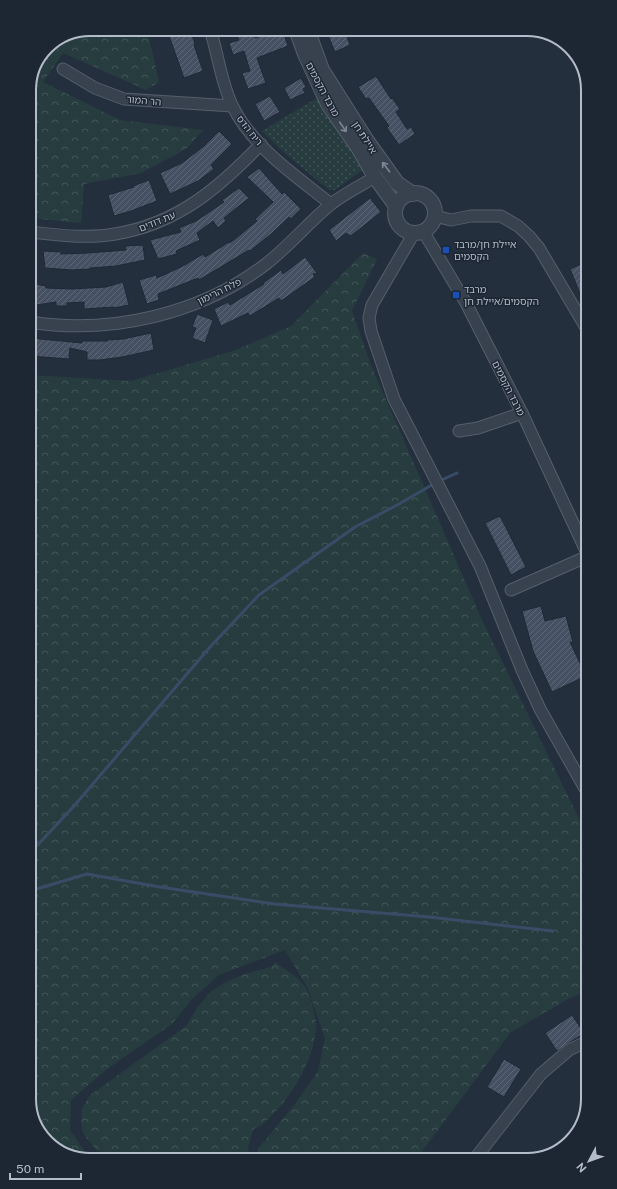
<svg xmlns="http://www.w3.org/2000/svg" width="617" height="1189" font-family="'Public Sans','Noto Sans Hebrew',sans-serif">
  <defs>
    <pattern id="forest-crowns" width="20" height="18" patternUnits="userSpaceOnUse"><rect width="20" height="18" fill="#263c3f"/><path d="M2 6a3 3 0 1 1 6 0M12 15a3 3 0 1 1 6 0" fill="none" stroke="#435659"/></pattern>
    <pattern id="cemetery-stones" width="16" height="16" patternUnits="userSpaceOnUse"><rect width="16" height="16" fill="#263c3f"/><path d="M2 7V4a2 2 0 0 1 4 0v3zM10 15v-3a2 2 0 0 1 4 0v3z" fill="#435659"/></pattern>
    <pattern id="park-dots" width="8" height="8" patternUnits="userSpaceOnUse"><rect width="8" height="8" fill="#263c3f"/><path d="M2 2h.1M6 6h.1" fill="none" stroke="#435659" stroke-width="1.8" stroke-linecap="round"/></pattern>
    <pattern id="building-hatch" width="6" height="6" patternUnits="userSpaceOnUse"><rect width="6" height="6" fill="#455162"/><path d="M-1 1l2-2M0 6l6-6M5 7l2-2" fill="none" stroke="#5d6877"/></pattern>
  </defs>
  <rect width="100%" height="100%" fill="#242f3e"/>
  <g fill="url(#forest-crowns)">
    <path d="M91 29H147L159 82 146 90 63 53 43 82 120 120 203 130 186 149 141 173 84 184 81 223 30 218 29 87 47 47Z"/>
    <path d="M363 253 377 259 352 311 371 365 483 622 587 835 588 991 568 999 510 1033 418 1157 259 1158 257 1150 295 1104 318 1071 325 1038 307 987 285 950 219 975 193 998 172 1024 107 1069 71 1100 70 1130 89 1157 116 1160H87L53 1147 34 1122 30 375 131 381 236 350 291 326Z"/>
    <path d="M275 962C282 967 299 978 304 985 310 994 316 1015 316 1026 315 1057 294 1094 272 1115 266 1121 261 1127 253 1129L248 1148 250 1158 143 1159V1158L134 1152 110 1155 96 1150 83 1133 81 1123 82 1109 89 1096 186 1026 197 1008 211 991 228 981 245 974 271 967Z"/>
  </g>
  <path fill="url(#cemetery-stones)" d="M48 47 50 48 29 103V87Z"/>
  <path fill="url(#park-dots)" d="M320 96 365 168 335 190H329L280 149 262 131Z"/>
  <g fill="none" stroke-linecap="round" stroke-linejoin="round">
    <g stroke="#394c67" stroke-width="3">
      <path d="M32 851 74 806 210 647 259 595 355 527 399 504 437 482 457 473"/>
      <path d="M33 890 87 874 160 887 274 904 429 917 553 931"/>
    </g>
  </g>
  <g fill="url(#building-hatch)" stroke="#1f2835">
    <path d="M180 29H190L195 44 194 45 203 71 184 78 168 33Z"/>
    <path d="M235 29H245L248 37 254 35 255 38 282 29 288 46 257 58 266 83 248 89 242 73 250 71 244 51 233 55 229 43 239 40Z"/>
    <path d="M336 29H344L350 45 335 52 327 33Z"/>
    <path d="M376 76 391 99 392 98 400 109 396 112 407 129 411 127 415 134 399 145 387 128 389 126 369 98 366 99 358 87Z"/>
    <path d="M301 78 306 87 303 89 305 93 290 100 284 88Z"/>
    <path d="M270 96 280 112 264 121 255 104Z"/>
    <path d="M219 131 232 144 211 165 214 169 198 181 170 194 160 173 182 163 204 146Z"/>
    <path d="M259 168 282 194 284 192 301 209 291 219 289 217 270 235 250 251 249 250 199 280 198 278 158 294 159 300 147 304 139 280 156 275 157 278 183 266 203 254 205 257 229 242 230 243 257 221 255 219 273 202 247 177Z"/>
    <path d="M149 180 157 201 131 211 114 216 108 195 134 187 133 186Z"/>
    <path d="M239 188 249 198 224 218 226 221 218 228 213 221 197 233 200 240 176 251 177 254 158 259 150 240 181 232 179 228 196 221 224 202 222 200Z"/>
    <path d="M370 198 381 212 351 236 346 233 336 241 329 230Z"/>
    <path d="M143 245 145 260 116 266 90 268V269L72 270 45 268 43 251 61 252V254L88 253 126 250 125 246Z"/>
    <path d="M305 257 317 273 313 274 315 277 281 301 279 298 250 316 248 313 221 326 214 309 228 302 230 305 264 284 263 283 281 270 283 274Z"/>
    <path d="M584 263V303L570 269Z"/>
    <path d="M123 282 129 305 114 308V307L84 309V302L67 303V306H56V302L30 306V283L46 286V288L72 289 106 287Z"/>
    <path d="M197 314 213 320 205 343 192 338 196 328 192 327Z"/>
    <path d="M151 333 154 350 122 357 100 360H87V352L70 348 69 359 30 356V338L82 343V341H108L107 340 123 339Z"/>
    <path d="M500 516 526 567 511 575 485 523Z"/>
    <path d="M541 606 545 621 566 616 573 642H570L586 676 552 692 533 651 522 611Z"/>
    <path d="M572 1015 584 1033 557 1051 545 1033Z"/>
    <path d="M504 1059 521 1069 504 1097 487 1087Z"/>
  </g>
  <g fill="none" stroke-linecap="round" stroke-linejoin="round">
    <g stroke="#565f6c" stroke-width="13">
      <g id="minor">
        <path d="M210 29C218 54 221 82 232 105 252 147 296 176 331 204"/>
        <path d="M63 69 95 88 124 99 232 106"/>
        <path d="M435 216 451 220 471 216H501L518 226 529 236 539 248 585 326"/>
        <path d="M423 231 466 303 522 413 586 551"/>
        <path d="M30 232C58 235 87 239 115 234 177 224 219 188 261 144"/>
        <path d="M414 233 372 305 369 318 371 331 394 399 480 566 522 670 540 709 587 792"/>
        <path d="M30 322C110 335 201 314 266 264 289 246 308 223 331 204 344 194 360 186 375 177"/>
        <path d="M459 431 478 428 522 413"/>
        <path d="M511 590 586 557"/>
        <path d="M477 1156 541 1074 569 1050 588 1041"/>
      </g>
    </g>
    <g stroke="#565f6c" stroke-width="16">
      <g id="tertiary">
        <path d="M296 29 305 54 328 104 359 149 375 177 396 206"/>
        <path d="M307 29 322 70 367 141 397 183 413 194"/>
        <circle cx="415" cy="213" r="20"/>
      </g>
    </g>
    <use href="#minor" stroke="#38414e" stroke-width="11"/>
    <use href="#tertiary" stroke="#38414e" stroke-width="14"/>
  </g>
  <defs><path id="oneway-shaft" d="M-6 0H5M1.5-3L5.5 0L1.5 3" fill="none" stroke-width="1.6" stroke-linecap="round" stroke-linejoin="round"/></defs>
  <g stroke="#7c8592">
    <use href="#oneway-shaft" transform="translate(343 127) rotate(56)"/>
    <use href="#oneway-shaft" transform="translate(386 167) rotate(-127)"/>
  </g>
  <g fill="#1a4fb4" stroke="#1d2633" stroke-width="1.5">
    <rect x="442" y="246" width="8" height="8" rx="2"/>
    <rect x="452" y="291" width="8" height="8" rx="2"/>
  </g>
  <g text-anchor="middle" stroke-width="3" stroke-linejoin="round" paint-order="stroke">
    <g font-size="10" fill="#b4bcc9" stroke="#1d2633">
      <text transform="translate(323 89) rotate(62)" y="4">מרבד הקסמים</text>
      <text transform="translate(144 100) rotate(5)" y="4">הר המור</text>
      <text transform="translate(250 130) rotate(52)" y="4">ריח הדס</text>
      <text transform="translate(365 137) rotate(57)" y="4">איילת חן</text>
      <text transform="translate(157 221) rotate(-22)" y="4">עת דודים</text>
      <text transform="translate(219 291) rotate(-26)" y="4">פלח הרימון</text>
      <text transform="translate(509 388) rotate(63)" y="4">מרבד הקסמים</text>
    </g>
    <g font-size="10" fill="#b4bcc9" stroke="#1d2633" text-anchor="start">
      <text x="454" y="248">איילת חן/מרבד<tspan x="454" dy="12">הקסמים</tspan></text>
      <text x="464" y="293">מרבד<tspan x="464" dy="12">הקסמים/איילת חן</tspan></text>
    </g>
  </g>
  <path d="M0 0H617V1189H0ZM90 36H527A54 54 0 0 1 581 90V1099A54 54 0 0 1 527 1153H90A54 54 0 0 1 36 1099V90A54 54 0 0 1 90 36Z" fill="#1d2633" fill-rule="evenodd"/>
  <path fill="none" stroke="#b4bcc9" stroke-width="2" d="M90 36H527A54 54 0 0 1 581 90V1099A54 54 0 0 1 527 1153H90A54 54 0 0 1 36 1099V90A54 54 0 0 1 90 36Z"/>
  <g transform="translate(589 1161) rotate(229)" stroke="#1d2633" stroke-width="3" paint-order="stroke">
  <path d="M0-3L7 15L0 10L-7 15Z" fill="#b4bcc9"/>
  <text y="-6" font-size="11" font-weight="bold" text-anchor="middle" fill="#b4bcc9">N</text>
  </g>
  <path d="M10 1173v6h71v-6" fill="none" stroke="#b4bcc9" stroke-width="2"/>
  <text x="16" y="1173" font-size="12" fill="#b4bcc9" stroke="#1d2633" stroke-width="3" paint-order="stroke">50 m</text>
</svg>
